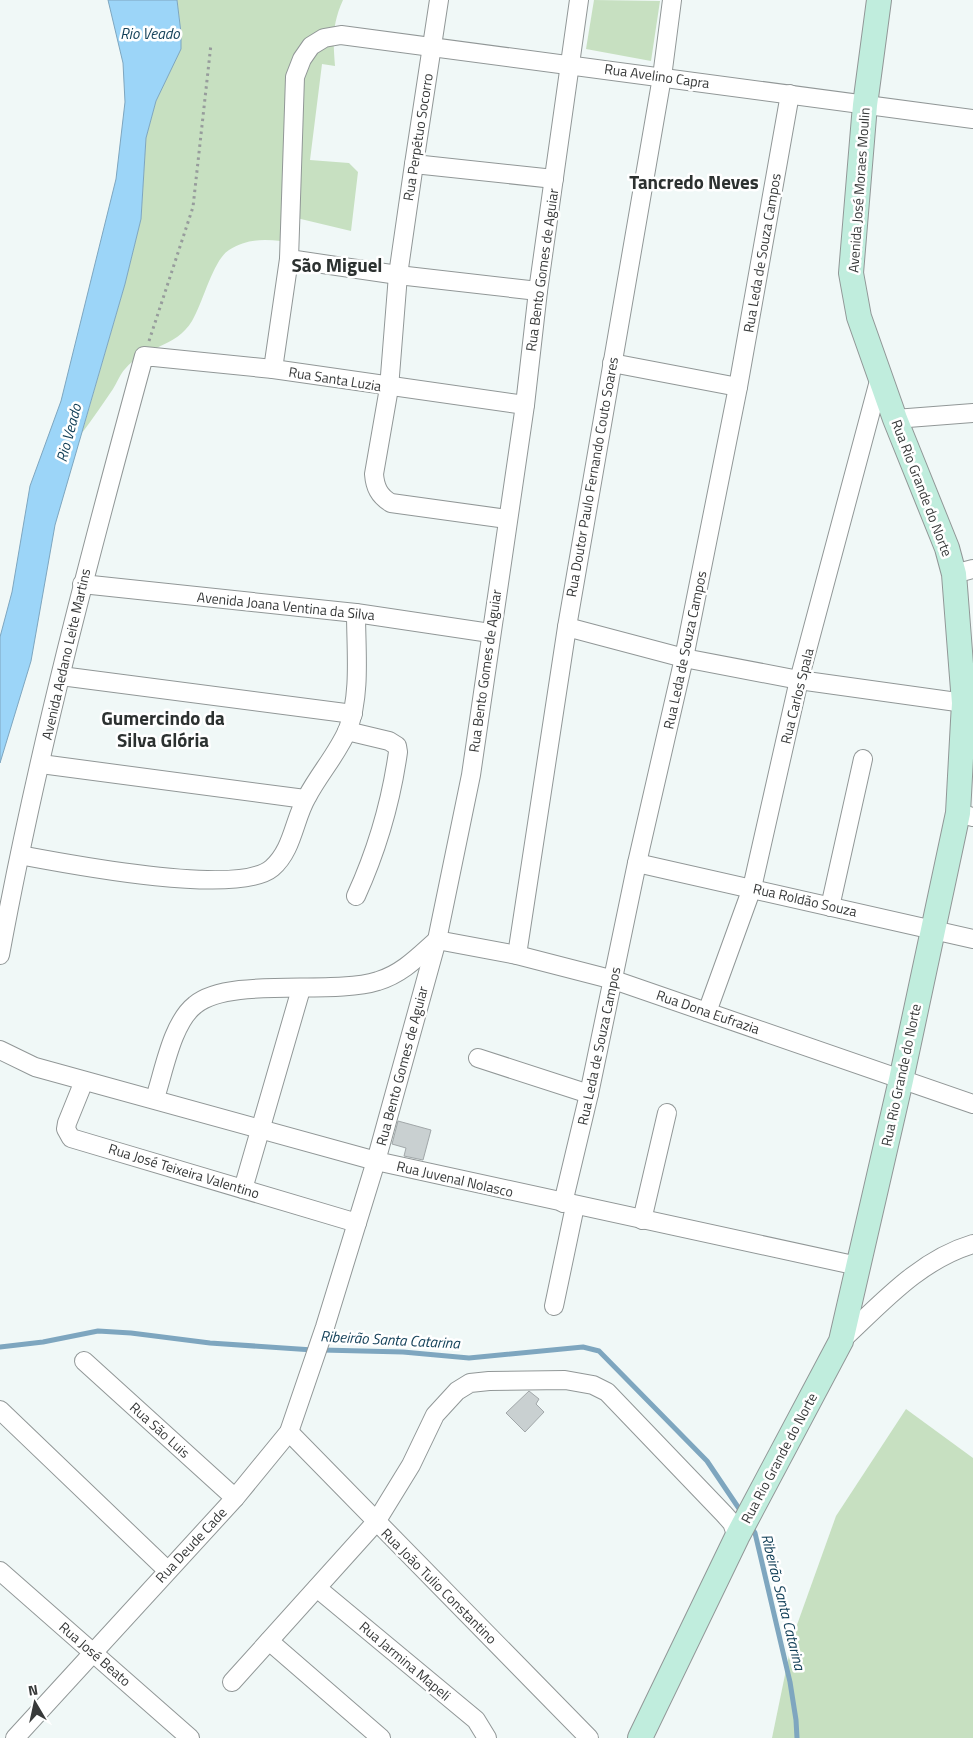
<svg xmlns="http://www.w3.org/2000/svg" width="973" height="1738" font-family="'Titillium Web',sans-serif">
  <rect width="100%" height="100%" fill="#f0f8f7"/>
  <g fill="#c7e0c1">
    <path d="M177 0H343C332 24 333 41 335 66L322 64 310 160 349 163 358 172 351 231 284 215 281 241C262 239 246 239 229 250 213 260 203 303 192 321 176 348 144 346 125 369 120 374 117 383 113 389 103 404 93 418 82 433L125 284 141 219 146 138 156 101 177 57 181 33Z"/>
    <path d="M594 0 660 1 651 61 586 49Z"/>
    <path d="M906 1409 973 1458V1738H772L793 1636 836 1516Z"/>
  </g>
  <path fill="#9cd5f8" stroke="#7ea6bf" d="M108 0H177L181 33V49L156 101 146 138 141 219 125 284 55 525 31 661 0 763V637L12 592 30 486 61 401 116 179 125 102 123 63Z"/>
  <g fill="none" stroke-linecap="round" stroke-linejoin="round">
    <g stroke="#7ea6bf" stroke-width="5">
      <path d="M0 1347 43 1342 98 1331 131 1333 210 1343 313 1350"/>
      <path d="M322 1350 403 1352 469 1358 583 1347 599 1351 707 1461 742 1513"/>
      <path d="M751 1527 755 1533 790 1682 796 1720 797 1738"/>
    </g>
  </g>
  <g fill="#c9d0d1" stroke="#a1a7a9">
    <path d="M398 1121 431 1130 423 1160 404 1156 406 1148 392 1144Z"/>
    <path d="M529 1391 539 1399 536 1404 544 1412 525 1432 506 1413Z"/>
  </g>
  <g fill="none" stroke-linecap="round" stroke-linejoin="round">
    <g stroke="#919797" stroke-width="20">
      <g id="street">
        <path d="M439 0 414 164 398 275 389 388 374 474C375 487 379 496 391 503L507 519"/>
        <path d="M414 164 554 179"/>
        <path d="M289 259 398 275 538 291"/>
        <path d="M612 363 738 387"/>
        <path d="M273 369 289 259 295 77 302 59 311 46 324 38 341 35 973 119"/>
        <path d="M895 419 973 413"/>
        <path d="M954 574 973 569"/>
        <path d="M82 584 356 613 490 633"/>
        <path d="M567 627 684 658 799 680 964 703 973 700"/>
        <path d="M61 676 353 714"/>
        <path d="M347 731 389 741 397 746 398 752C391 802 377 850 356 896"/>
        <path d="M41 764 305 799"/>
        <path d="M958 813 973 817"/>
        <path d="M20 855C68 864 238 897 272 868 293 850 294 819 307 797 319 774 338 753 348 729 361 694 356 650 356 613"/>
        <path d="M637 863 973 939"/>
        <path d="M830 907 863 759"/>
        <path d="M0 955C37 753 90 554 144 356L273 369 525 405"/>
        <path d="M517 955 567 627 662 77 672 0"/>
        <path d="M707 1012 752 888 799 680 880 377"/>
        <path d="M0 1050 35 1067 376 1161 858 1266"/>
        <path d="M478 1058 589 1094"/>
        <path d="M84 1081 67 1123 66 1129 71 1138 357 1223"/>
        <path d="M155 1098C164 1071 172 1023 195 1005 230 976 332 996 378 981 402 974 419 956 437 940L517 955 614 980 973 1104"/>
        <path d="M243 1189 301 989"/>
        <path d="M563 1203 589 1094 637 863 684 658 738 387 790 94"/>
        <path d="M642 1220 667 1113"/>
        <path d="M554 1306 575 1206"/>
        <path d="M841 1341C881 1304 919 1260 973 1244"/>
        <path d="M84 1361 235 1498"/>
        <path d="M0 1410 167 1570"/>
        <path d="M289 1432 589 1738"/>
        <path d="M0 1571 190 1738"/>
        <path d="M317 1588 476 1720 487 1738"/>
        <path d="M269 1641 381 1738"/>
        <path d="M232 1682 376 1522 411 1465 435 1415 457 1391 470 1383 489 1381 565 1380 593 1385 607 1392 724 1514 732 1523 737 1537"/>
        <path d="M15 1738 235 1498 289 1432 325 1327 376 1161 437 940 471 775 525 405 538 291 579 0"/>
      </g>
    </g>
    <g stroke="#919797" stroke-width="26">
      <path id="secondary" d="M640 1738 737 1537 841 1341 901 1080 958 813 964 703 954 574 947 548 895 419 859 317 851 273 865 105 879 0"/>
    </g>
    <path stroke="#979c9c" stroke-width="3" stroke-dasharray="2.5 4" stroke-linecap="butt" d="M149 341 193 207 211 44"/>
    <use href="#street" stroke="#fff" stroke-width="18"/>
    <use href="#secondary" stroke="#c0eddd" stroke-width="24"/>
  </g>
  <g text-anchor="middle" stroke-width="5" stroke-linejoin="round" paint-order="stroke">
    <g font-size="14" fill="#373939" stroke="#fff">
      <text transform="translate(657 76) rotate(8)" y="5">Rua Avelino Capra</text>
      <text transform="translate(418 137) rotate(-81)" y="5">Rua Perpétuo Socorro</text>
      <text transform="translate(859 190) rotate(-86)" y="5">Avenida José Moraes Moulin</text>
      <text transform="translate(762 253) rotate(-80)" y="5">Rua Leda de Souza Campos</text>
      <text transform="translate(542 270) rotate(-82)" y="5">Rua Bento Gomes de Aguiar</text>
      <text transform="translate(335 379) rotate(9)" y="5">Rua Santa Luzia</text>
      <text transform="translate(592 477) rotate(-80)" y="5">Rua Doutor Paulo Fernando Couto Soares</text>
      <text transform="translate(922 488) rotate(69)" y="5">Rua Rio Grande do Norte</text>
      <text transform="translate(286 606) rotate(6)" y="5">Avenida Joana Ventina da Silva</text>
      <text transform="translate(685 650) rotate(-78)" y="5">Rua Leda de Souza Campos</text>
      <text transform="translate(66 654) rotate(-77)" y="5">Avenida Aedano Leite Martins</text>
      <text transform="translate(485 671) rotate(-82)" y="5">Rua Bento Gomes de Aguiar</text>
      <text transform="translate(797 696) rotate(-76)" y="5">Rua Carlos Spala</text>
      <text transform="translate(805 900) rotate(13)" y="5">Rua Roldão Souza</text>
      <text transform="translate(708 1012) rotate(19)" y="5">Rua Dona Eufrazia</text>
      <text transform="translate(599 1046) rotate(-78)" y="5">Rua Leda de Souza Campos</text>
      <text transform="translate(402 1066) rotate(-75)" y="5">Rua Bento Gomes de Aguiar</text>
      <text transform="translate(901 1075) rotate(-78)" y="5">Rua Rio Grande do Norte</text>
      <text transform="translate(184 1171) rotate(17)" y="5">Rua José Teixeira Valentino</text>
      <text transform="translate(455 1179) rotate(13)" y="5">Rua Juvenal Nolasco</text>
      <text transform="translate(160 1430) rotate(42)" y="5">Rua São Luis</text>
      <text transform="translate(779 1458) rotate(-62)" y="5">Rua Rio Grande do Norte</text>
      <text transform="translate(191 1545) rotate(-47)" y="5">Rua Deude Cade</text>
      <text transform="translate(439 1586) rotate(45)" y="5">Rua João Tulio Constantino</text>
      <text transform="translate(95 1654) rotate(41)" y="5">Rua José Beato</text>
      <text transform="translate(405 1661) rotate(40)" y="5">Rua Jarmina Mapeli</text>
    </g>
    <g font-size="15" font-style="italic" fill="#144159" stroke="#fff">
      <text x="150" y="39">Rio Veado</text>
      <text transform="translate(69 433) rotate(-75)" y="5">Rio Veado</text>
      <text transform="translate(390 1340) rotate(3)" y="5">Ribeirão Santa Catarina</text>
      <text transform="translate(783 1602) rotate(76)" y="5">Ribeirão Santa Catarina</text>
    </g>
    <g font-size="19" font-weight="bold" fill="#2c3130" stroke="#fff">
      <text x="694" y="189">Tancredo Neves</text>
      <text x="337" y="272">São Miguel</text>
      <text x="163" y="725">Gumercindo da<tspan x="163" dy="22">Silva Glória</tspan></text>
    </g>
  </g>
  <g transform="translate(35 1703) rotate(351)" stroke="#ffffff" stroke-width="4" paint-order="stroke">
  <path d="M0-4L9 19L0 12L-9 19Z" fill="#373939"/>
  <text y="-8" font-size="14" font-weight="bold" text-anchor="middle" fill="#373939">N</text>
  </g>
</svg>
